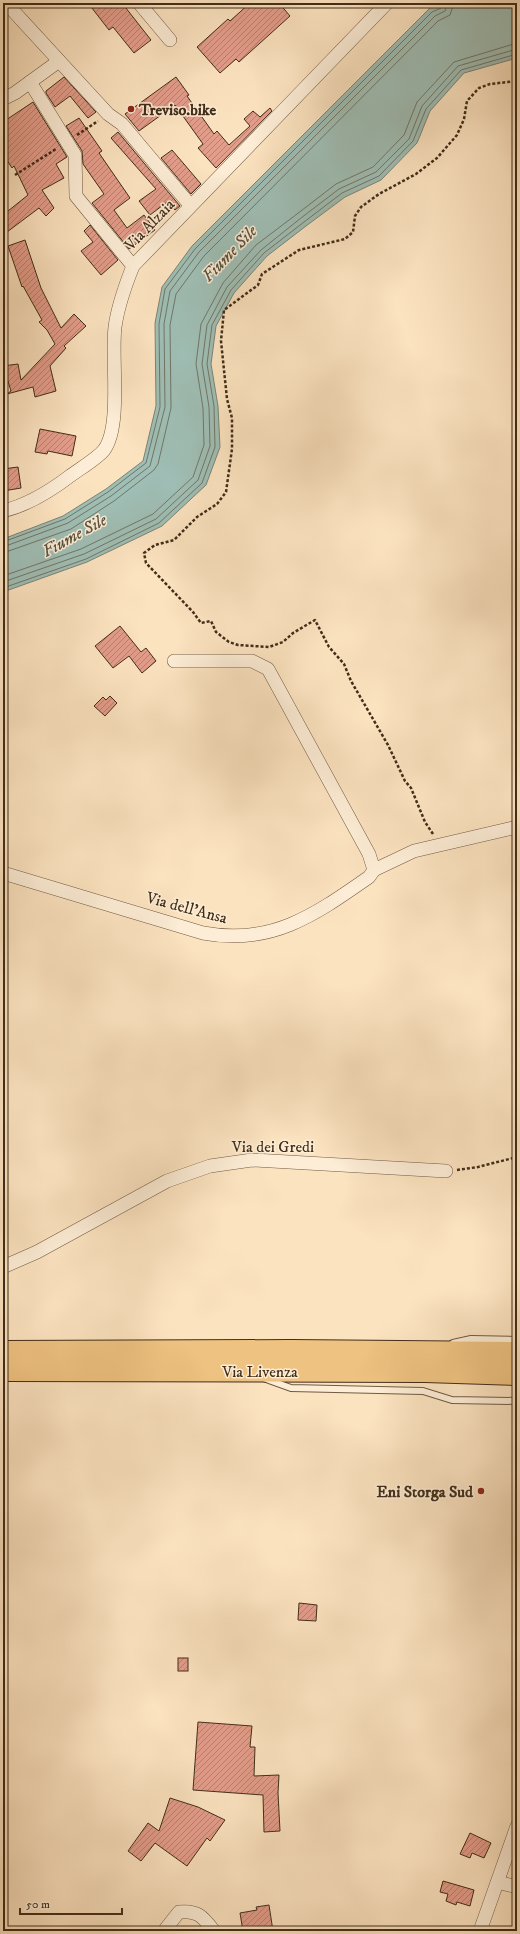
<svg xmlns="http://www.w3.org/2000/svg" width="520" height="1934" font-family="'IM FELL DW Pica',serif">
  <defs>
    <pattern id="building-hatch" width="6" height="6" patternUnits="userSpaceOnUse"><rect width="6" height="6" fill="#e39d8b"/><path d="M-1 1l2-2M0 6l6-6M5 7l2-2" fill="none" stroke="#ba8071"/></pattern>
  </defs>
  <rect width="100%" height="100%" fill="#fce3c0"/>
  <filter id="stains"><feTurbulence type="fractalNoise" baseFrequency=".005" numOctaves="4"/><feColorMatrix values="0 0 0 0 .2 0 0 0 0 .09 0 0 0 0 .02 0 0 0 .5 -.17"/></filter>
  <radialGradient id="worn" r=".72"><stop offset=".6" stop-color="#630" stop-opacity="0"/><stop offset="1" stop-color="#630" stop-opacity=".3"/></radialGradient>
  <path fill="#9fbeb5" stroke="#798476" d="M443 3H517V58L464 73 430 111 417 143 381 180 345 197 306 226 267 256 234 293 216 326 211 364 218 406 220 447 206 485 162 526 87 562 3 592V539L63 516 106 489 143 461 156 406 155 323 162 287 192 246 430 8Z"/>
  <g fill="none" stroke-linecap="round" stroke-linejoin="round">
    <g stroke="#707666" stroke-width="1">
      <path d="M3 542 65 519 108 492 146 463 160 407 159 324 165 289 195 249 432 12 441 8 443 3"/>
      <path d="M3 547 68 523 111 496 150 466 165 407 164 324 170 291 199 252 435 16 445 11 448 3"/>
      <path d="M3 553 71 529 114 501 154 470 158 464 171 408 170 325 176 294 204 256 438 21 450 15 454 3"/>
      <path d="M3 576 81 549 153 514 193 477 204 445 203 408 196 364 201 324 223 283 256 245 297 214 336 184 373 167 404 135 417 102 454 62 517 43"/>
      <path d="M3 582 84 554 156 519 198 480 210 446 209 407 202 364 207 325 227 287 261 250 301 218 339 189 376 172 409 139 422 106 458 66 517 49"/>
      <path d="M3 588 86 559 159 523 202 483 215 447 214 406 207 364 212 325 231 290 264 253 304 222 342 193 379 176 413 141 426 109 461 70 517 54"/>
    </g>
  </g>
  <g fill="url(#building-hatch)" stroke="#412d18">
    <path d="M88 3H122L151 40 134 53 113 27 109 30Z"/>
    <path d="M250 3H279L290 16 239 62 236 59 220 73 197 47 228 19 230 21Z"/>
    <path d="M64 77 96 112 88 118 70 96 55 107 46 93V91Z"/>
    <path d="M176 77 189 95 187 96 214 134 217 131 229 145 250 126 244 119 253 111 260 117 270 108 272 111 216 168 198 148 203 144 175 105 139 131 125 114Z"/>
    <path d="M33 102 67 157 56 164 64 178 42 190 54 208 46 216 39 208 3 235V215L28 195 14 166 12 168 3 154V122Z"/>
    <path d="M79 118 102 151 99 153 130 198 114 210 127 228 144 215 155 230 129 249 92 203 104 194 83 164 82 151 66 126Z"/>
    <path d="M118 132 180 206 175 210 167 202 150 215 139 201 156 189 111 138Z"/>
    <path d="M172 150 201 184 191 194 161 158Z"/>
    <path d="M90 225 118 260 101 275 81 251 93 242 84 231Z"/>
    <path d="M25 240 41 288 61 328 74 314 86 326 64 346 66 348 50 366 56 391 35 397 33 387 7 394 11 391 7 378 3 379V366L18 364 21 380 55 344 47 330 39 322 42 320 23 286 22 287 8 246Z"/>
    <path d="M40 429 76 436 72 456 48 451 47 454 35 452Z"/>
    <path d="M18 467 21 488 3 491V469Z"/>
    <path d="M120 626 141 652 146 648 156 661 142 673 129 656 113 668 95 646Z"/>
    <path d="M110 696 117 703 105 716 94 706 103 697 106 700Z"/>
    <path d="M299 1603 317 1605 316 1621 298 1620Z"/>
    <rect x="178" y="1658" width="10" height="13"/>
    <path d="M198 1722 252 1726 250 1747H255L254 1776 279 1775 278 1793 280 1831 264 1832 263 1795 193 1790Z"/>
    <path d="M170 1798 198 1807 225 1820 210 1841 207 1838 187 1866 155 1843 141 1861 128 1851 148 1823 159 1831Z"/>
    <path d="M470 1833 491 1843 484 1858 472 1853 470 1858 460 1854Z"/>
    <path d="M443 1881 474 1890 470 1906 457 1902 456 1905 446 1901 448 1894 440 1892Z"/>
    <path d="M269 1905 273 1931H243L240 1913 257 1910 256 1907Z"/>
  </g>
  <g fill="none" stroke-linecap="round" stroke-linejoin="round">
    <g stroke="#705a42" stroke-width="8">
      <g id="lane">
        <path d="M453 1343 471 1339 517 1340"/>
        <path d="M266 1379 291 1388 423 1391 452 1400 517 1401"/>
      </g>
    </g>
    <g stroke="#705a42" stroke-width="14">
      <g id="street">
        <path d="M6 3 108 114 122 124 190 205"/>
        <path d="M139 3 170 40"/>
        <path d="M30 82 75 155 76 196 133 266"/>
        <path d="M3 99 15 93 59 61"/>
        <path d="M3 511C28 505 49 492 70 476 78 470 98 458 104 450 122 426 111 358 115 327 118 305 125 286 133 266L387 3"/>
        <path d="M174 661H252L268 669 369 854 374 870"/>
        <path d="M3 873 203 933C272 946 316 914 369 877L374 870 414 851 517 827"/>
        <path d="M3 1267 37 1252 167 1181 210 1166 252 1160 446 1171"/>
        <path d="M498 1882 517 1887"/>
        <path d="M164 1931 179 1912C198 1910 203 1917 214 1931"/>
        <path d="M480 1931 517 1826"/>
      </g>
    </g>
    <g stroke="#412d18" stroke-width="24">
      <g id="highway">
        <path d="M3 1352 291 1351 517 1353"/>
        <path d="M3 1370 425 1371 517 1374"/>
      </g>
    </g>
    <g stroke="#412d18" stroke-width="2.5" stroke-dasharray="3 2" stroke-linecap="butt">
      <path d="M77 135 98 121"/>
      <path d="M15 175 56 149"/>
      <path d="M433 834 425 822 411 788 405 781 388 745 351 681 344 664 329 647 315 620 293 633 283 642 269 647 238 645 229 642 216 632 211 621 201 623 193 612 146 563 144 553 155 545 174 540 197 517 217 504 226 492 232 449V418L227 399 221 341 224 310 258 285 262 274 299 250 345 239 353 232 355 216 361 207 379 194 416 174 437 158 457 135 464 119 467 101 479 88 490 84 517 81"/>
      <path d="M457 1170 478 1167 517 1157"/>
    </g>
    <use href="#lane" stroke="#fdedd6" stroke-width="6"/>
    <use href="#street" stroke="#fdedd6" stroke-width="13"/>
    <use href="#highway" stroke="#eec280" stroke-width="22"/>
  </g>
  <g fill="#8f2418" stroke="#fdedd6" stroke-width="1.5">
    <circle cx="131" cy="109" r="4"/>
    <circle cx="481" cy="1491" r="4"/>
  </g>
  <g text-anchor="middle" stroke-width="3" stroke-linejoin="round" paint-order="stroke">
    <g font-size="16" font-weight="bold" fill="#412d18" stroke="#fdedd6" text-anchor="start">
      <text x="139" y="115">Treviso.bike</text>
      <text x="473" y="1497" text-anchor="end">Eni Storga Sud</text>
    </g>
    <g font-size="16" fill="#412d18" stroke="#fdedd6">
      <text transform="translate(149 224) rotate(-46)" y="6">Via Alzaia</text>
      <text transform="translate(187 907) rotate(15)" y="6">Via dell'Ansa</text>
      <text x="273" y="1152">Via dei Gredi</text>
      <text x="260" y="1377">Via Livenza</text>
    </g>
    <g font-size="17" font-style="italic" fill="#58513f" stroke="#fdedd6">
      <text transform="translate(229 253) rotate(-46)" y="6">Fiume Sile</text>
      <text transform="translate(74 535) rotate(-29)" y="6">Fiume Sile</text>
    </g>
  </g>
  <rect width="520" height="1934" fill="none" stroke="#fce3c0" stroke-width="16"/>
  <rect x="4" y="4" width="512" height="1926" fill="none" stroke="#412d18" stroke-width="2"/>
  <rect x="8" y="8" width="504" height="1918" fill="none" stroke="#412d18"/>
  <path d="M20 1908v6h102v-6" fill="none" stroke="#412d18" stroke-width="2"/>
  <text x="26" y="1908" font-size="12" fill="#412d18" stroke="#fdedd6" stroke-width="3" paint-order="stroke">50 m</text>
  <rect width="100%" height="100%" filter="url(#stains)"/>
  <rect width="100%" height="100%" fill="url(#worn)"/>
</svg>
